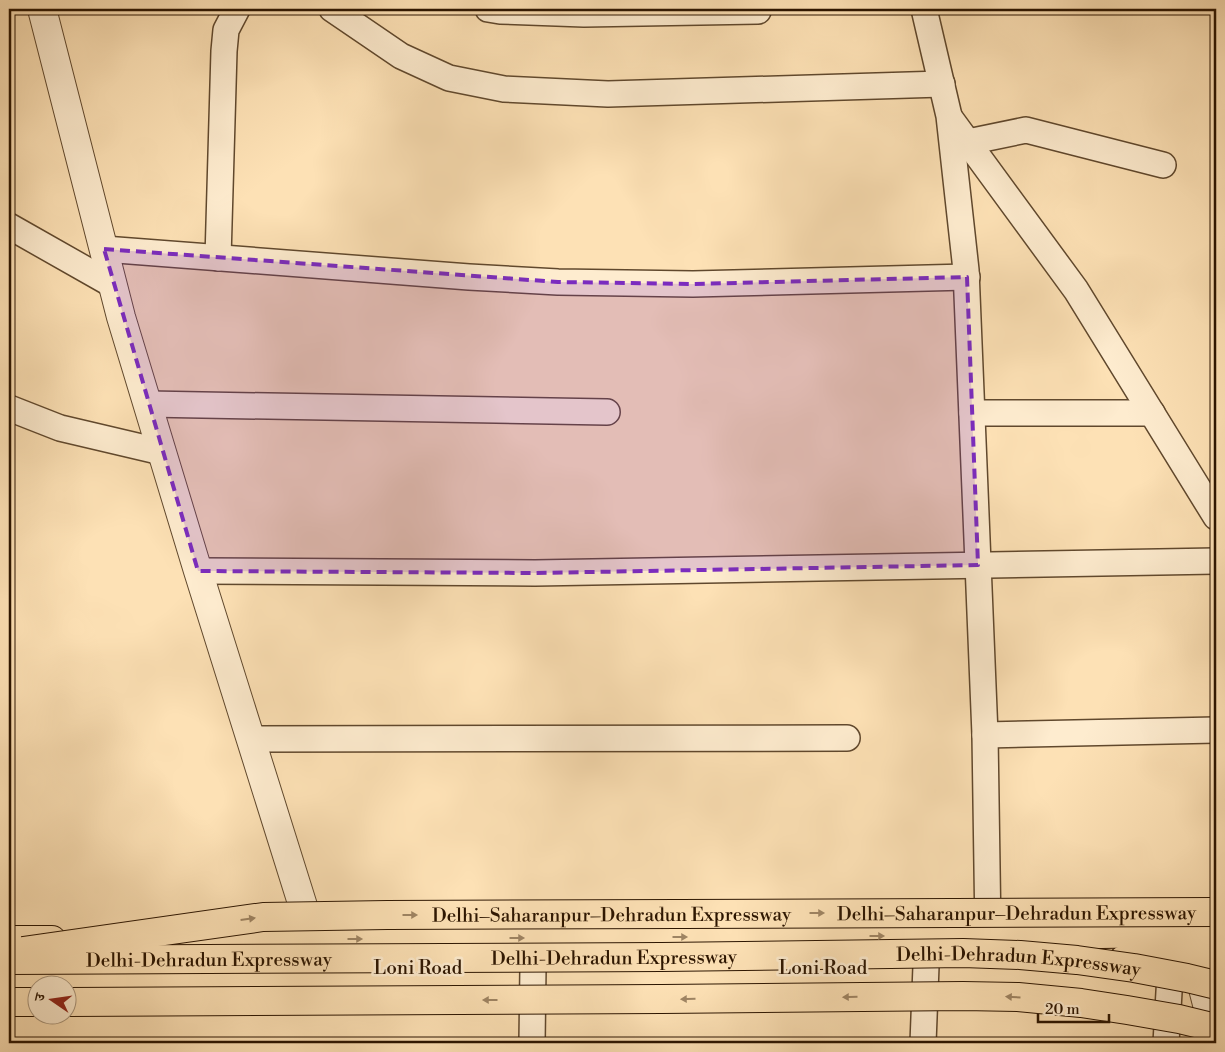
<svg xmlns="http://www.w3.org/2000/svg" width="1225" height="1052" font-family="'Libre Bodoni','Noto Serif Devanagari',serif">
  <rect width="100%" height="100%" fill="#fde1b5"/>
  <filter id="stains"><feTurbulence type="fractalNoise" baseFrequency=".004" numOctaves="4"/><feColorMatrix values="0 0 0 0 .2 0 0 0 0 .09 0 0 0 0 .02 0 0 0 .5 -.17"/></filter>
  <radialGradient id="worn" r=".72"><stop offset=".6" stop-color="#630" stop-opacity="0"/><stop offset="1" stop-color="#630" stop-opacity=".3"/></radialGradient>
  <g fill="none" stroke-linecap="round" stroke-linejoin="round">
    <g stroke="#60482d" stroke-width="28">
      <g id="minor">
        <path d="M332 9 401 56 449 78 504 89 608 94 942 84"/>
        <path d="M488 9 500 11 584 14 758 11"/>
        <path d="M924 9 949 116 966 270 985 735 988 933"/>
        <path d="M950 118 1076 290 1216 517"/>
        <path d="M968 142 1026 130 1163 165"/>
        <path d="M9 226 113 285"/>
        <path d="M104 249 469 277 558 282 693 284 967 277"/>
        <path d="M218 258 224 51 226 30 237 9"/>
        <path d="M148 404 607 412"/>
        <path d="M9 408 60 428 162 452"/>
        <path d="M972 413H1152"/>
        <path d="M198 571 535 573 1216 561"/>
        <path d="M985 735 1216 730"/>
        <path d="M252 739 847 738"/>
        <path d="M532 1043 533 967"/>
        <path d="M923 1043 926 966"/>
        <path d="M1166 1043 1171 958"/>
      </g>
    </g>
    <g stroke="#60482d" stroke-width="30">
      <g id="tertiary">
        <path d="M42 9 121 317 198 571 313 938"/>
        <path d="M1196 961 1209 1012 1216 1017"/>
      </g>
    </g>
    <g stroke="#2c1500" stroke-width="30">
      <g id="trunk">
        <path d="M9 940H52"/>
        <path d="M165 940 988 936 1216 932"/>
        <path d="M1123 960 1216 958"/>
      </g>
    </g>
    <g stroke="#2c1500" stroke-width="30">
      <path id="motorway" d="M9 1002H38"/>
    </g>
    <use href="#minor" stroke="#feeccf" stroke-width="25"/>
    <use href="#tertiary" stroke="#feeccf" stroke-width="28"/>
    <use href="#trunk" stroke="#fde1b5" stroke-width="28"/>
    <use href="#motorway" stroke="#fde1b5" stroke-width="28"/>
    <g stroke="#2c1500" stroke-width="30" stroke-linecap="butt">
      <g id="trunk-bridge">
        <path id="s1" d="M23 951 263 917 387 915 1216 912"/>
      </g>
    </g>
    <g stroke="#2c1500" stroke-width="30" stroke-linecap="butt">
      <g id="motorway-bridge">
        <path id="s2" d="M9 960 662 957 963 953 1020 955 1077 960 1134 968 1187 978 1216 985"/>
        <path d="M68 1002 662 999 963 996 1018 997 1081 1003 1127 1010 1179 1019 1216 1028"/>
      </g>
    </g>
    <use href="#trunk-bridge" stroke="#fde1b5" stroke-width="28"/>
    <use href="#motorway-bridge" stroke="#fde1b5" stroke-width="28"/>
  </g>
  <defs><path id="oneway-solid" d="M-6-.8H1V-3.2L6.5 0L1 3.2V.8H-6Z" transform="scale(1.25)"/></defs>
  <g fill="#9f8564">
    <use href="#oneway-solid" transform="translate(817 913)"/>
    <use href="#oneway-solid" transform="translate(410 915)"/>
    <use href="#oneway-solid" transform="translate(248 919) rotate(-8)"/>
    <use href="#oneway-solid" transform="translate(877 936)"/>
    <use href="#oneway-solid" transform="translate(680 937)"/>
    <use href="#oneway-solid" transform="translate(517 938)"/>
    <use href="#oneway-solid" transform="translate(355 939)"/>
    <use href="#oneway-solid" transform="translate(850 997) rotate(179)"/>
    <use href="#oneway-solid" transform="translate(1013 997) rotate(-177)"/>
    <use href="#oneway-solid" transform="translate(688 999) rotate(179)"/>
    <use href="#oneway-solid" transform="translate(490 1000) rotate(180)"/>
  </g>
  <path fill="#7b2cbf" fill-opacity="0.2" stroke="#7b2cbf" stroke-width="4" stroke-dasharray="10 6" stroke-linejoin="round" d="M104 249 558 282 693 284 967 277 978 565 535 573 198 571Z"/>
  <g text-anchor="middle" stroke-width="5" stroke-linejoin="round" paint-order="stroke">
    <g font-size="19" fill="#2c1500" stroke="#feeccf">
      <text dy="7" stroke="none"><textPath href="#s1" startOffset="996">Delhi–Saharanpur–Dehradun Expressway</textPath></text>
      <text dy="7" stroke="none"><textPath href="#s1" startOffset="591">Delhi–Saharanpur–Dehradun Expressway</textPath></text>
      <text dy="7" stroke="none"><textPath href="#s2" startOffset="605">Delhi-Dehradun Expressway</textPath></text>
      <text dy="7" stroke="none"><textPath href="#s2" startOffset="200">Delhi-Dehradun Expressway</textPath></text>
      <text dy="7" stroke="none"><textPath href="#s2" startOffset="1010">Delhi-Dehradun Expressway</textPath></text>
      <text x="418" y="974">Loni Road</text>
      <text x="823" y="974">Loni Road</text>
    </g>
  </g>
  <rect width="1225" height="1052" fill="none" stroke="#fde1b5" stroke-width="30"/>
  <rect x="10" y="10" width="1205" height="1032" fill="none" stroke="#2c1500" stroke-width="2.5"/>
  <rect x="15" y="15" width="1195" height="1022" fill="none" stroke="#2c1500"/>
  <g transform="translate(52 1000) rotate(283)"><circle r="24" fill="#feeccf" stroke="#aa967c"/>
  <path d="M0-4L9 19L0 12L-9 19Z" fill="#8f2418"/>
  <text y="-8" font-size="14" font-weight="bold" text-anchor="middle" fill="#2c1500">उ</text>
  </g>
  <path d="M1038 1014v8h71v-8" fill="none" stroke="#2c1500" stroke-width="2.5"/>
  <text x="1045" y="1014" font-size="15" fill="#2c1500" stroke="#feeccf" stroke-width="4" paint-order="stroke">20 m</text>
  <rect width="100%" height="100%" filter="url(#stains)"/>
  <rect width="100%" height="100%" fill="url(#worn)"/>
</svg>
